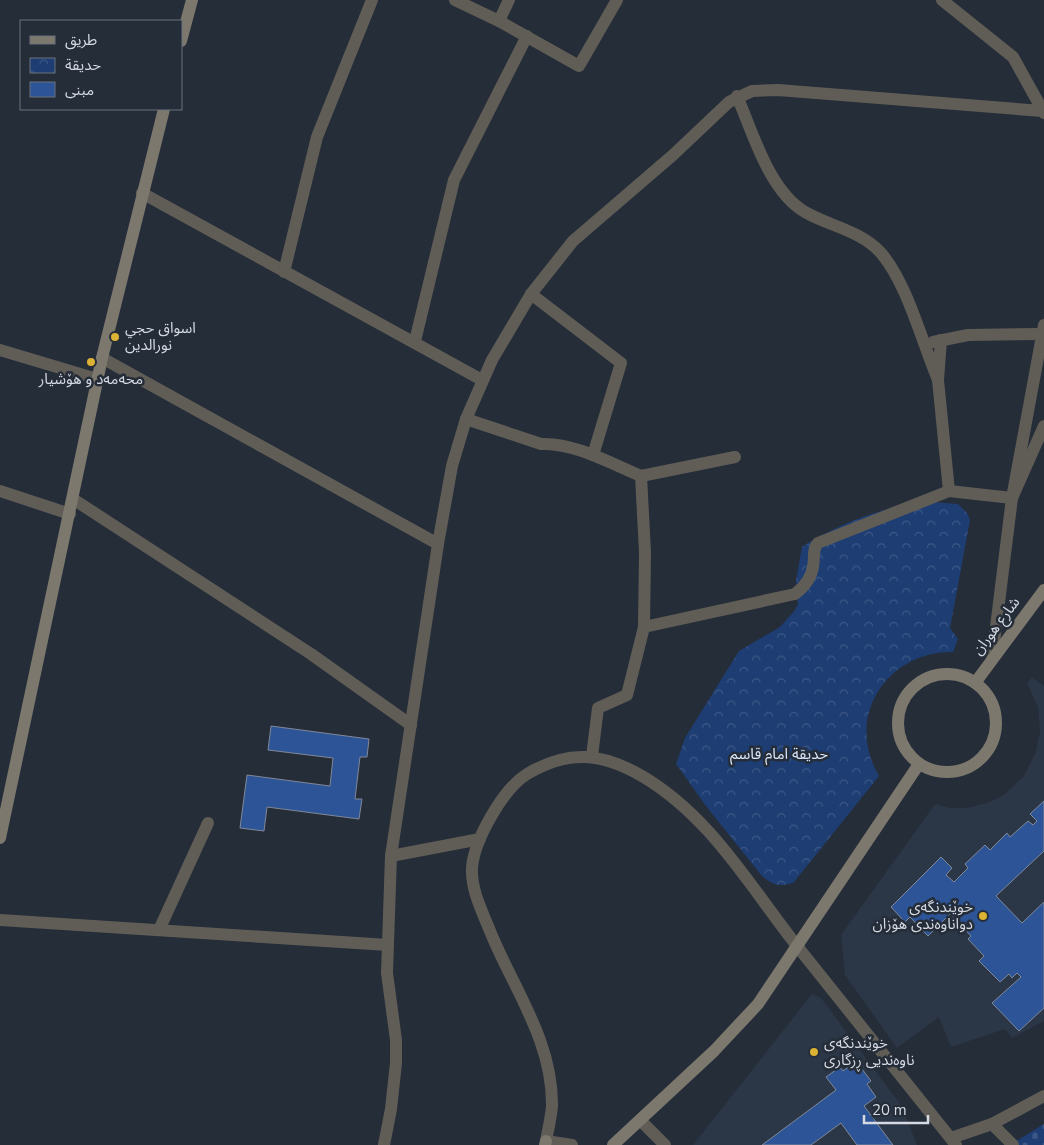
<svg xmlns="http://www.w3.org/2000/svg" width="1044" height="1145" font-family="'Nunito Sans','Noto Sans Arabic',sans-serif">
  <defs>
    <pattern id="cemetery-stones" width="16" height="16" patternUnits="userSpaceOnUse" patternTransform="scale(1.25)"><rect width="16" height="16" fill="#1d3d73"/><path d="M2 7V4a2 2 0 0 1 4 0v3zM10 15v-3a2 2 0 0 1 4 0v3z" fill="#3d5887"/></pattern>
    <pattern id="park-crowns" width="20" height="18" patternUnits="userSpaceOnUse" patternTransform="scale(1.25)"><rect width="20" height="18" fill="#1d3d73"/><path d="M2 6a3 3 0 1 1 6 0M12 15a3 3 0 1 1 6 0" fill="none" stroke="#3d5887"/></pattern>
  </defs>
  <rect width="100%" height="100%" fill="#252d39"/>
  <g fill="#2b3647">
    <path d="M1032 677 1044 686V1021L1012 1038 1005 1029 951 1047 939 1017 897 1048 845 975 841 935 935 804 950 808H967L987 803 1004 795 1024 776 1036 752 1040 732 1038 707 1027 683Z"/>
    <path d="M812 994 821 998 901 1105 917 1145H693Z"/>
  </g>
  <path fill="url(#cemetery-stones)" d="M1044 1124V1145H1010Z"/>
  <path fill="url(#park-crowns)" d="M919 501 958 504 967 513 970 520 950 628 958 639 953 652C887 651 844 717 879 776L794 882C780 888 773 885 762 876L706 806 676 764 685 738 739 651 780 627 795 610 798 604 796 581 802 547C837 524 878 510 919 501Z"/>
  <g fill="#2d5496" stroke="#7f8998">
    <path d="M271 726 369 739 367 757H360L355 799H362L359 819 267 807 264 831 240 828 247 775 330 786 333 758 268 750Z"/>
    <path d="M1044 801V851L996 896 1022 923 1044 902V1008L1019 1031 992 1003 1021 977 1017 973 1012 978 1009 974 1000 982 979 961 984 956 968 939 971 936 950 914 928 936 910 917 905 922 891 907 941 857 952 868 946 875 954 882 968 868 965 864 985 845 990 850 1007 833 1010 837 1028 821 1033 825 1037 821 1030 814Z"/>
    <path d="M856 1061 871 1081 867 1084 876 1097 864 1106 893 1145H857L841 1123 811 1145H762L836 1090 826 1077 840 1067 843 1071Z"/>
  </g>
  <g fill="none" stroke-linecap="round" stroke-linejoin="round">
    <g stroke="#605d56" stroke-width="12">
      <path d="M455 0 499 21 579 66 617 0"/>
      <path d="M942 0 1013 57 1044 113"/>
      <path d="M499 21 509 0"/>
      <path d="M737 96C753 133 769 191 805 212 829 226 862 231 881 253 907 283 922 342 938 380"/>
      <path d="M142 193 482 380"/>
      <path d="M284 272 317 137 372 0"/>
      <path d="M531 294 621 363 593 455"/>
      <path d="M941 340 938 380 949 491"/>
      <path d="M415 341 454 180 527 36"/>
      <path d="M933 342 968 335 1041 334"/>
      <path d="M0 350 97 379"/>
      <path d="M102 358 438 544"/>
      <path d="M466 419 541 444C573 442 612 464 641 476L645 552 644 627 627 695 598 708 592 756"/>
      <path d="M641 476 735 457"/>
      <path d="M0 491 70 514"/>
      <path d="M73 499 311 654 411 725"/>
      <path d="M644 627 795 594C804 587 811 579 813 567 815 558 812 549 818 543L949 491 1012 498 1044 426"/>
      <path d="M992 659 1012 498 1044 325"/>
      <path d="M391 856 480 839"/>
      <path d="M0 920 388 945"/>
      <path d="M159 930 208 823"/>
      <path d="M640 1120 665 1145"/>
      <path d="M992 1124 1013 1145"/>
      <path d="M951 1138 992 1124 1044 1096"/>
      <path d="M384 1145 391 1109 396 1063V1040L387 973 391 856 438 544 452 466 466 419 492 360 531 294 573 241 673 155 729 102 752 91 778 90 1042 111"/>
      <path d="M572 1145 546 1141C548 1130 551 1118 552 1106 553 1041 513 988 490 931 482 911 471 890 472 868 474 840 503 789 527 774 569 749 602 753 642 776 713 818 751 889 801 951 853 1016 904 1080 956 1145"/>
    </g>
    <g stroke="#7c786d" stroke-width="12">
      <path d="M181 41 192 0"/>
      <circle cx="947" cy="723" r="49"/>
      <path d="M975 683 1044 590"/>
      <path d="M0 838 102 358 164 109"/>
      <path d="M545 1145 546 1141"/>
      <path d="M613 1145 714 1051 758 1004 919 764"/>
    </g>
  </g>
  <g fill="#dbb233" stroke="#252d39" stroke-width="2">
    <circle cx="115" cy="337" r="5"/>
    <circle cx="91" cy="362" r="5"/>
    <circle cx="983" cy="916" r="5"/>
    <circle cx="814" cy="1052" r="5"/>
  </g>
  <g text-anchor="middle" stroke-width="5" stroke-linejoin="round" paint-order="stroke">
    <g font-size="15" fill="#d4d9e2" stroke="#252d39" text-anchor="start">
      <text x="125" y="333">اسواق حجي<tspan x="125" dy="17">نورالدين</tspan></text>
      <text x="91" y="384" text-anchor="middle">محەمەد و هۆشیار</text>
      <text x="973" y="912" text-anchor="end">خوێندنگەی<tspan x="973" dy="17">دواناوەندی هۆزان</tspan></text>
      <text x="824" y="1048">خوێندنگەی<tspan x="824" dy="17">ناوەندیی ڕزگاری</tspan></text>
    </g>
    <g font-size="15" fill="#d4d9e2" stroke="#252d39">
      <text transform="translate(996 626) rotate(-53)" y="5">شارع هوران</text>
    </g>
    <g font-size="15" fill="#d9e5f9" stroke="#252d39">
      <text x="779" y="759">حديقة امام قاسم</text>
    </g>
  </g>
  <rect x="20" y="20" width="162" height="90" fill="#252d39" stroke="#6b727d"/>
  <rect x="30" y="36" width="25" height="8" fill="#7c786d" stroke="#6b727d"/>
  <text x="65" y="45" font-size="15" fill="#d4d9e2">طريق</text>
  <rect x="30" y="58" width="25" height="15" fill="url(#park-crowns)" stroke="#6b727d"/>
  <text x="65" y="70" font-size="15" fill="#d4d9e2">حديقة</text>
  <rect x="30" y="82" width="25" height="15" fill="#2d5496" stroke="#6b727d"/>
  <text x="65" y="95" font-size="15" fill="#d4d9e2">مبنى</text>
  <path d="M864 1115v8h64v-8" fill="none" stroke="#d4d9e2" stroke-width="2.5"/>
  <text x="872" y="1115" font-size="15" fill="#d4d9e2" stroke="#252d39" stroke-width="4" paint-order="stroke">20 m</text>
</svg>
